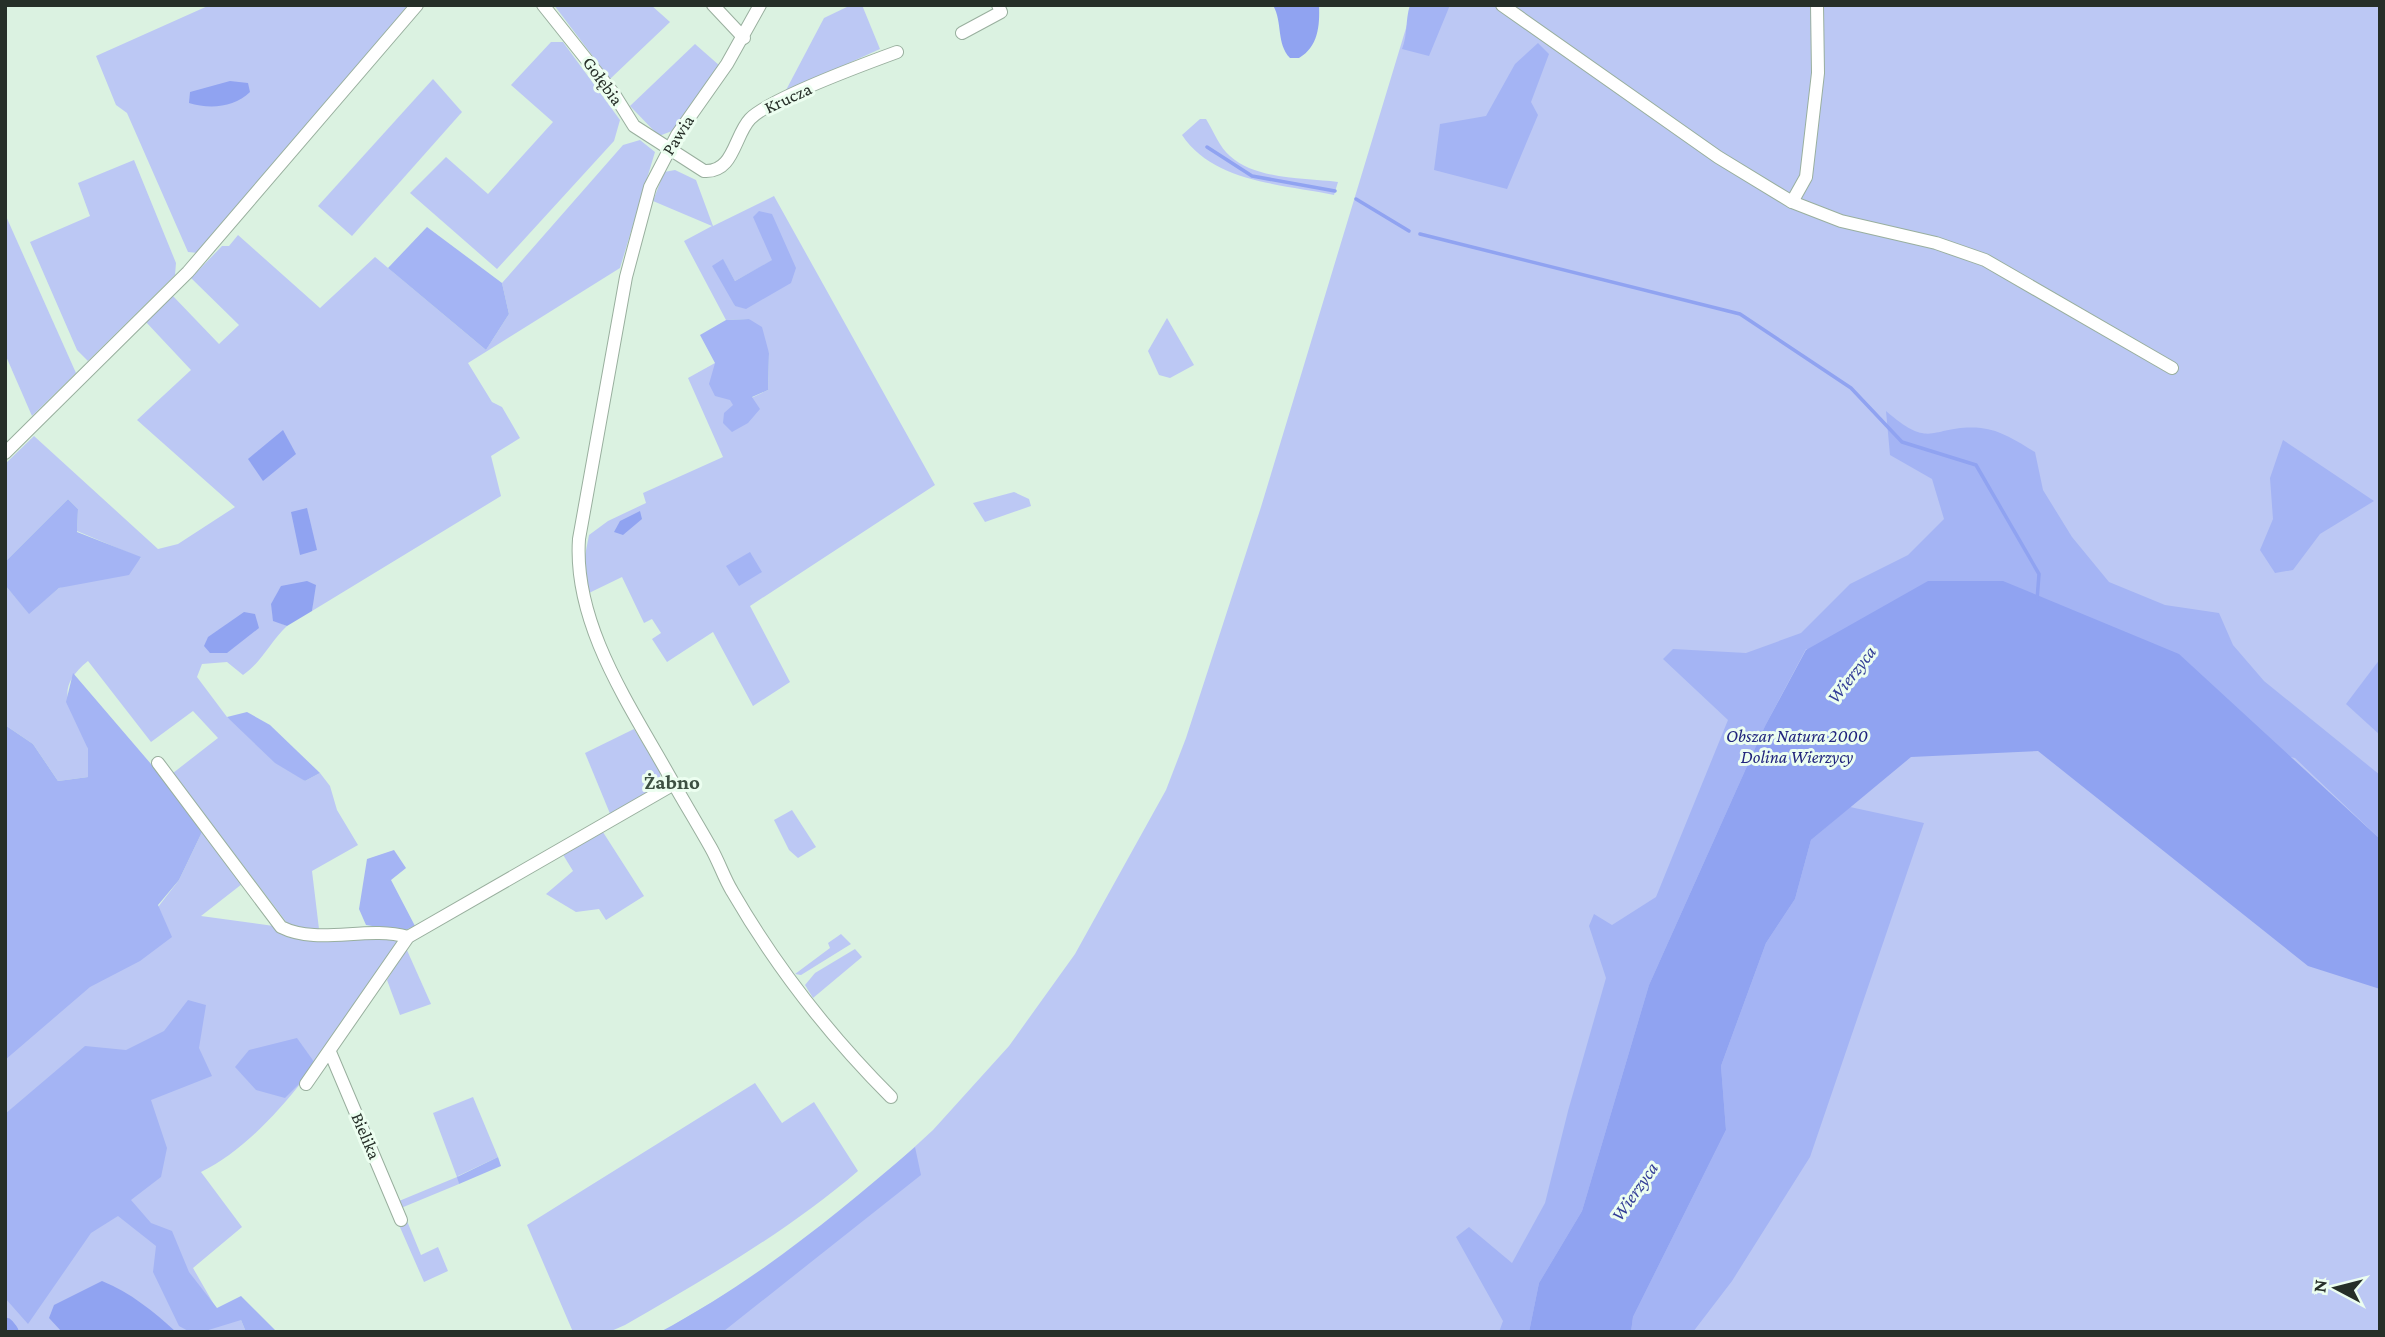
<svg xmlns="http://www.w3.org/2000/svg" width="2385" height="1337" font-family="'Crimson Pro',serif">
  <rect width="100%" height="100%" fill="#dbf2e1"/>
  <g fill="#bcc8f4" fill-rule="evenodd">
    <path d="M210 5H410L198 253 188 252 127 113 116 105 96 56Z"/>
    <path d="M554 5H651L670 22 610 79Z"/>
    <path d="M851 5H862L880 49 785 92 824 18Z"/>
    <path d="M1413 5H2380V1332H662L764 1271 845 1211 933 1130 1009 1046 1075 954 1166 790 1186 738 1261 507Z"/>
    <path d="M551 42H563L620 120 614 141 497 269 410 193 446 157 488 194 553 122 511 85Z"/>
    <path d="M695 44 720 66 672 131 659 136 630 106Z"/>
    <path d="M433 79 462 112 352 236 318 206Z"/>
    <path d="M1200 119H1206C1213 130 1220 148 1230 156 1256 180 1306 178 1338 182L1334 195C1283 184 1214 183 1182 135Z"/>
    <path d="M640 140 655 152 620 268 468 363 492 402 502 407 520 438 491 456 501 496 312 611 313 595 273 620 287 626C270 642 262 662 243 675L227 662 202 664 197 677 227 717 305 781 320 773 330 786 337 810 358 845 312 871 319 929H307L399 938C351 1012 282 1133 201 1172L242 1227 193 1268 216 1308 241 1320 246 1332H5V875L158 907 179 880 202 832 242 884 201 916 295 929 287 923 173 773 218 738 193 711 151 742 88 661C46 695 80 712 88 749 90 758 88 769 88 777L58 781 33 744 5 725V585L29 613 59 588 141 558 77 531 78 509 68 499 5 562V464L34 436 158 549 178 544 235 507 137 420 191 370 145 321 172 295 219 344 239 325 191 278 222 246H229L238 235 320 308 375 257 486 350 509 314 502 283 623 145Z"/>
    <path d="M134 160 176 263 175 275 88 361 77 350 30 242 90 216 78 183Z"/>
    <path d="M675 170 696 180 713 226 774 196 935 485 750 606 790 682 753 706 713 632 667 662 652 639 661 633 652 619 644 623 622 577 589 593 582 571 589 535 608 521 646 503 643 493 723 457 688 378 715 363 734 406 768 390 769 353 749 319 726 320 684 241 712 226 653 201 664 172ZM723 260 735 281 773 260 735 306Z"/>
    <path d="M5 214 76 373 32 416 5 354Z"/>
    <path d="M1167 318 1194 365 1170 378 1159 375 1148 351Z"/>
    <path d="M1014 492 1029 499 1031 506 985 522 973 503Z"/>
    <path d="M634 729 661 773 656 790 611 816 585 753Z"/>
    <path d="M792 810 816 847 798 858 789 850 774 820Z"/>
    <path d="M601 829 644 896 606 920 599 909 576 912 546 894 573 871 562 853Z"/>
    <path d="M841 934 851 944 801 975 795 974 830 948 828 943Z"/>
    <path d="M406 948 431 1004 400 1015 387 980Z"/>
    <path d="M855 949 862 957 813 998 805 985 815 973Z"/>
    <path d="M755 1083 782 1123 814 1102 858 1171C787 1232 706 1278 625 1325L609 1332H573L527 1225Z"/>
    <path d="M473 1097 498 1157 458 1176 459 1184 401 1208 399 1201 457 1177 433 1113Z"/>
    <path d="M407 1221 421 1255 438 1247 448 1271 424 1282 399 1225Z"/>
  </g>
  <g fill="#a4b4f4">
    <path d="M1410 5H1450L1429 56 1402 49C1408 34 1405 21 1410 5Z"/>
    <path d="M1538 43 1549 54 1531 102 1538 115 1507 189 1434 170 1440 124 1486 116 1515 64Z"/>
    <path d="M759 211 772 214 796 268 791 283 746 309 735 306 712 266 723 259 735 281 772 260 753 217Z"/>
    <path d="M427 227 502 283 509 314 486 350 388 268Z"/>
    <path d="M749 319 762 327 769 353 768 390 752 397 760 409 748 423 732 432 723 423 724 413 733 405 730 400 715 396 709 384 715 363 700 335 726 320Z"/>
    <path d="M1886 411C1933 452 1931 424 1981 428 2001 430 2018 442 2035 452L2043 490 2072 537 2109 582 2165 605 2219 613 2233 645 2264 681 2380 775V839L2295 758 1806 649 1765 726 1649 985 1582 1211 1539 1283 1529 1332H1499L1503 1321 1456 1237 1469 1227 1512 1263 1545 1203 1568 1111 1606 978 1589 926 1594 914 1612 925 1656 897 1728 720 1663 659 1673 649 1746 653 1801 633 1850 584 1908 555 1944 519 1932 479 1890 455Z"/>
    <path d="M2283 440 2374 501 2320 534 2293 570 2275 573 2260 550 2273 519 2270 478Z"/>
    <path d="M68 499 78 509 77 532 141 557 129 575 59 588 29 614 5 585V562Z"/>
    <path d="M750 552 762 572 739 586 726 566Z"/>
    <path d="M2380 659V735L2346 704Z"/>
    <path d="M73 673 169 785 202 832 179 880 158 905 172 937 140 961 90 987 5 1060V725L33 744 58 781 88 777V749L66 702Z"/>
    <path d="M247 712 270 725 320 773 305 781 275 763 227 717Z"/>
    <path d="M1850 807 1924 823 1810 1157 1732 1281 1693 1332H1631L1633 1317 1726 1130 1721 1066 1766 943 1795 899 1811 840Z"/>
    <path d="M394 850 406 868 391 880 415 926 403 931 366 925 359 909 367 859Z"/>
    <path d="M188 1000 206 1005 199 1048 212 1076 151 1100 167 1148 161 1177 131 1200 151 1223 172 1231 189 1272 217 1308 241 1296 277 1332H246L241 1320 202 1332H190L179 1326 153 1272 156 1246 118 1216 91 1233 28 1324 5 1298V1114L85 1046 126 1050 164 1031Z"/>
    <path d="M297 1038 317 1066 285 1098 256 1090 235 1067 249 1050Z"/>
    <path d="M915 1147 921 1175 724 1331 660 1332C754 1282 835 1216 915 1147Z"/>
    <path d="M498 1157 501 1166 459 1184 457 1177Z"/>
  </g>
  <g fill="#90a3f1">
    <path d="M1273 5H1319C1320 26 1318 47 1299 58H1290C1276 43 1283 23 1273 5Z"/>
    <path d="M230 81 248 83 250 92C234 108 209 109 189 103L190 92Z"/>
    <path d="M283 430 296 454 263 481 248 459Z"/>
    <path d="M307 508 317 550 300 555 291 512Z"/>
    <path d="M640 511 642 519 623 535 614 532 620 521Z"/>
    <path d="M307 581 316 585 312 611 287 626 273 621 271 604 281 586Z"/>
    <path d="M1928 581H2003L2179 654 2380 839V989L2308 966 2038 751 1911 757 1811 840 1795 899 1766 943 1721 1066 1726 1130 1633 1317 1631 1332H1529L1539 1283 1582 1211 1649 985 1765 726 1806 650Z"/>
    <path d="M244 612 255 614 259 628 227 653H210L204 646 208 637Z"/>
    <path d="M102 1281C131 1293 153 1311 176 1332H62L49 1318 54 1305Z"/>
  </g>
  <g fill="none" stroke-linecap="round" stroke-linejoin="round">
    <g stroke="#90a3f1" stroke-width="3.5">
      <path d="M1207 147 1252 176 1335 191"/>
      <path d="M1356 199 1409 231"/>
      <path d="M1420 234 1740 314 1851 388 1902 442 1976 465 2039 574 2037 600"/>
    </g>
    <path stroke="#90a3f1" stroke-width="19" d="M5 1327 9 1332"/>
    <g stroke="#99af9e" stroke-width="14">
      <g id="minor">
        <path d="M543 5 614 94 634 126 704 171C734 173 734 136 750 119 769 99 867 63 897 52"/>
        <path d="M713 5 744 38"/>
        <path d="M760 5 727 64 677 135 650 187 626 277 579 539C573 625 631 707 671 779 684 802 698 825 711 848 719 862 724 878 732 891 776 967 829 1035 891 1097"/>
        <path d="M1502 5 1718 157 1792 202 1841 221 1936 243 1985 260 2172 368"/>
        <path d="M962 33 1001 12 998 5"/>
        <path d="M1792 202 1806 177 1818 73 1817 5"/>
        <path d="M5 453 188 272 417 5"/>
        <path d="M158 763 281 927C319 946 366 925 408 937"/>
        <path d="M330 1052 401 1220"/>
        <path d="M306 1084 408 937 674 784"/>
      </g>
    </g>
    <use href="#minor" stroke="#fff" stroke-width="12"/>
  </g>
  <g text-anchor="middle" stroke-width="6" stroke-linejoin="round" paint-order="stroke">
    <g font-size="18" fill="#262f28" stroke="#ecfef0">
      <text transform="translate(603 81) rotate(54)" y="6">Gołębia</text>
      <text transform="translate(788 98) rotate(-25)" y="6">Krucza</text>
      <text transform="translate(678 135) rotate(-58)" y="6">Pawia</text>
      <text transform="translate(366 1136) rotate(67)" y="6">Bielika</text>
    </g>
    <g font-size="18" font-style="italic" fill="#21257d" stroke="#ecfef0">
      <text x="1797" y="742">Obszar Natura 2000<tspan x="1797" dy="21">Dolina Wierzycy</tspan></text>
    </g>
    <g font-size="19" font-style="italic" fill="#333e97" stroke="#ecfef0">
      <text transform="translate(1851 674) rotate(-52)" y="7">Wierzyca</text>
      <text transform="translate(1634 1191) rotate(-55)" y="7">Wierzyca</text>
    </g>
    <g font-size="21" font-weight="bold" fill="#3d5042" stroke="#ecfef0">
      <text x="672" y="789">Żabno</text>
    </g>
  </g>
  <rect width="2385" height="1337" fill="none" stroke="#262f28" stroke-width="14"/>
  <g transform="translate(2336 1288) rotate(277)" stroke="#ecfef0" stroke-width="5" paint-order="stroke">
  <path d="M0-5L12 26L0 18L-12 26Z" fill="#262f28"/>
  <text y="-10" font-size="19" font-weight="bold" text-anchor="middle" fill="#262f28">N</text>
  </g>
</svg>
